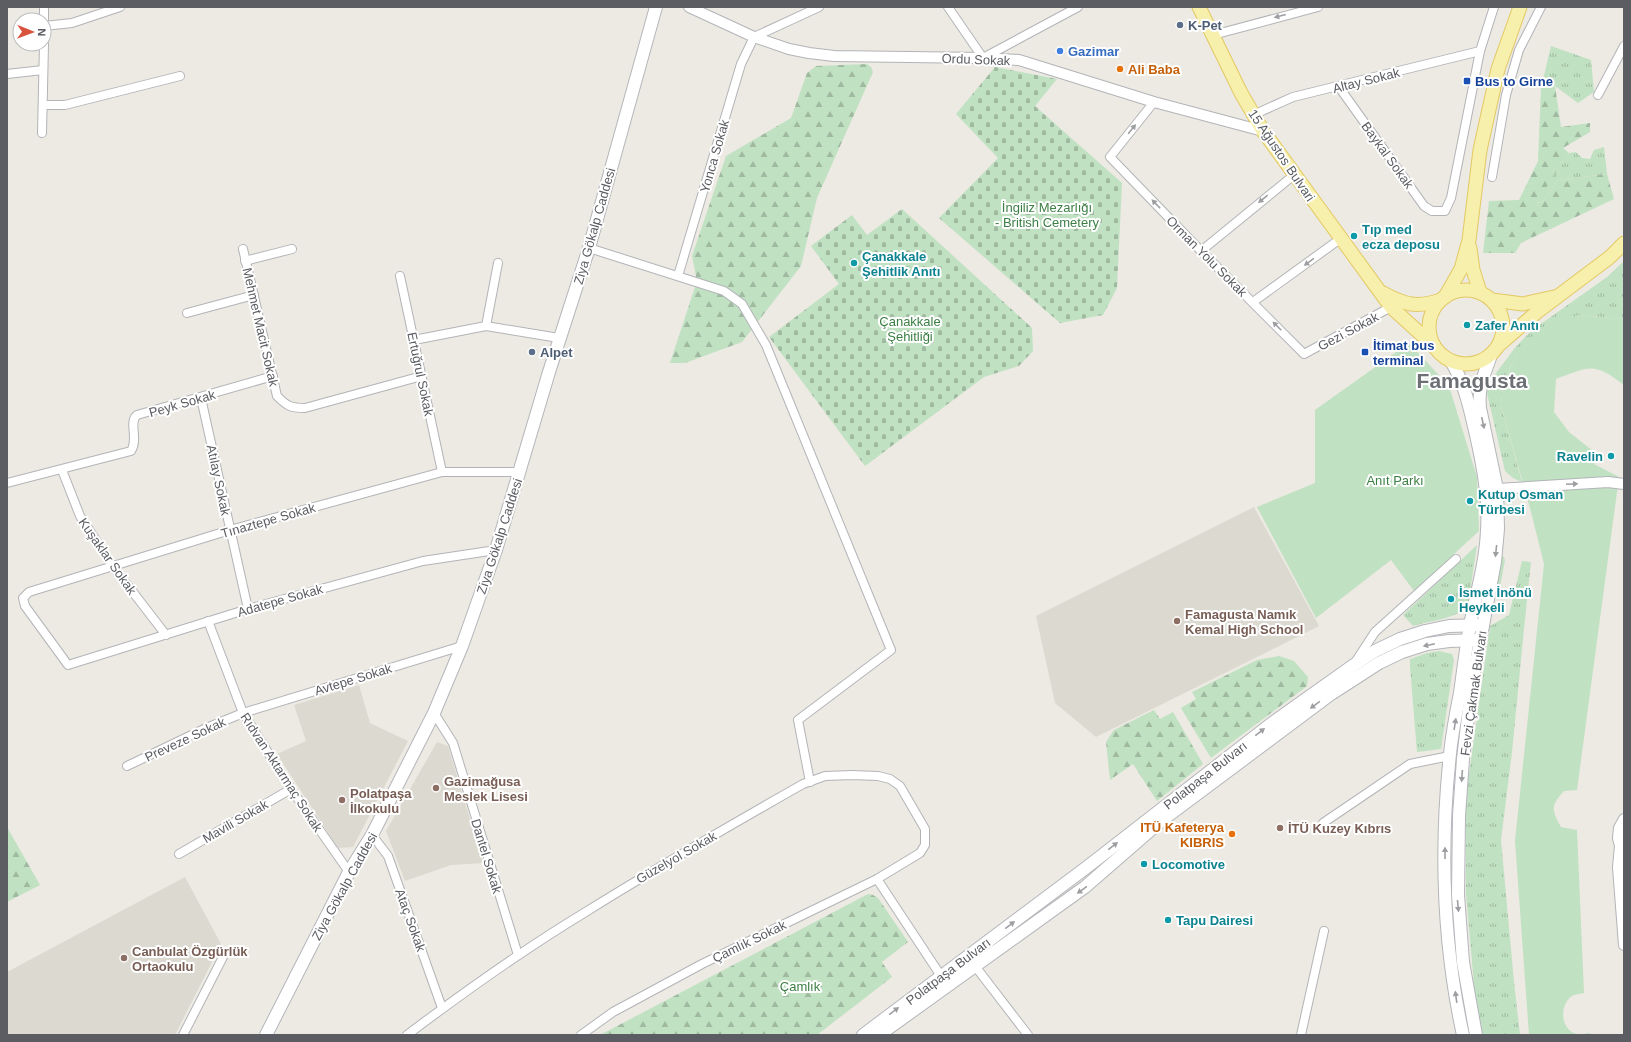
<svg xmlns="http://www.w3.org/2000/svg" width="1631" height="1042" font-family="Arial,sans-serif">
  <defs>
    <pattern id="grass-tufts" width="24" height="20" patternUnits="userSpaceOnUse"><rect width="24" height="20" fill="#c1e1c3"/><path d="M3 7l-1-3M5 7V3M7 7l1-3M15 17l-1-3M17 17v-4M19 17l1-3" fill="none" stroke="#a0baa2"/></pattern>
    <pattern id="forest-firs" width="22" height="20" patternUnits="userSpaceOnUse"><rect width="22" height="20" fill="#c1e1c3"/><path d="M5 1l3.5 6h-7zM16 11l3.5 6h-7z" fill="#a0baa2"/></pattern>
    <pattern id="cemetery-stones" width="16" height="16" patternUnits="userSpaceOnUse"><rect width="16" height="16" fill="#c1e1c3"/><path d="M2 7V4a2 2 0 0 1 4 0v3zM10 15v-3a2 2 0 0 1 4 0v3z" fill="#a0baa2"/></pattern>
  </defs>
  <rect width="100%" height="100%" fill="#eceae2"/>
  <g fill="#dcd9d1">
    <path d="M1254 507 1319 626 1096 737 1055 703 1036 616Z"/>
    <path d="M359 685 370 723 408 741 353 847 338 848 277 754 306 741 294 705Z"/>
    <path d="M437 742 448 746 483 863 451 865 405 881 386 831Z"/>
    <path d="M185 877 221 944 175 1035H7V972Z"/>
  </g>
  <g fill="url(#grass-tufts)">
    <path d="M1551 46 1591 60 1594 92 1578 103 1555 86 1541 88Z"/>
    <path d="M1604 147 1607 174 1558 180 1543 202 1535 203 1569 153 1576 152 1582 158 1590 159 1594 150Z"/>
    <path d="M1624 261V319L1579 315 1517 353 1503 383 1501 406 1522 482 1513 478 1505 471 1487 393 1488 384 1514 349 1526 336 1538 326 1607 277Z"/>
    <path d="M1477 545 1469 599C1467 604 1465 609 1460 612 1449 619 1426 622 1413 626L1403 615Z"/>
    <path d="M1503 556 1505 560 1499 592 1497 595 1495 591 1500 559Z"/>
    <path d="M1522 561 1531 562 1524 629 1512 752 1501 840 1514 982 1520 1035H1482L1475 996 1466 894V795L1490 626 1509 615Z"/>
    <path d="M1439 651 1452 654 1454 660 1441 749 1417 752 1410 667V659L1427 653Z"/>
  </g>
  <g fill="url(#forest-firs)">
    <path d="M867 64 871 67 873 72 817 198 801 266 742 342 685 363H670L697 281 692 256 726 156 791 118 807 73 816 66Z"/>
    <path d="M1555 86 1561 127 1590 123V132L1563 148 1569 153 1536 203 1543 202 1558 180 1607 174 1614 199 1521 243 1515 253H1483L1489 201 1519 200 1538 161 1541 88Z"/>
    <path d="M1279 656 1294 661 1308 677 1307 686 1211 758 1181 708 1196 699 1192 692 1257 660Z"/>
    <path d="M1154 710 1160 719 1173 712 1203 764 1157 801 1133 764 1110 780 1106 742 1114 730Z"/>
    <path d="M7 827 40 885 7 902Z"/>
    <path d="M868 894 873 895 878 898 908 942 882 962 892 977 817 1035H600Z"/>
  </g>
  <g fill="url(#cemetery-stones)">
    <path d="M995 67 1057 79 1035 106 1122 183 1117 288 1103 315 1060 323 939 218 998 158 956 114Z"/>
    <path d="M902 209 1032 328 1033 351 1019 366 984 377 865 466 769 337 839 284 811 246 852 215 867 235Z"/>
  </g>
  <g fill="#c1e1c3">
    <path d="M1579 315 1624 319V385C1594 362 1590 366 1556 379L1554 412 1569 432 1593 451 1594 464 1619 477 1577 790 1564 791C1550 806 1552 811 1561 827L1577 830 1584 993C1580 994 1575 994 1572 996 1559 1005 1560 1030 1577 1034 1581 1035 1586 1033 1590 1033L1591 1035H1529L1515 841 1544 564 1530 508 1501 406 1503 383 1517 353 1536 334 1555 322Z"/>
    <path d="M1409 343 1449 386 1477 477 1479 531 1414 591 1391 560 1316 618 1257 507 1315 483V410Z"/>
  </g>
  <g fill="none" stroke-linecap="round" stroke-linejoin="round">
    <g stroke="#b3b4b8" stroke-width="10">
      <g id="minor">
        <path d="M948 7 983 58 1078 7"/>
        <path d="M44 26 72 23 120 7"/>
        <path d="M44 30V7"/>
        <path d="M1213 35 1318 7"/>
        <path d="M7 74 43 70"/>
        <path d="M1339 87 1424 206 1432 211H1445L1451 198 1480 51 1494 7"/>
        <path d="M1598 95 1624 46"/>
        <path d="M1154 102 1110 157 1201 251 1304 354 1391 307"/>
        <path d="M43 105H65L180 76"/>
        <path d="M1253 115 1293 97 1480 51"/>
        <path d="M42 133 44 44"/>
        <path d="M1492 177 1506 95 1519 50 1541 7"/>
        <path d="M589 248 724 291 742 304 766 345 891 650 798 720 810 782"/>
        <path d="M243 249 277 396C287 406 290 408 305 408L422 376"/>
        <path d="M1201 251 1294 175"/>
        <path d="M245 261 292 249"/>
        <path d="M400 276 442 472"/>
        <path d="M678 276 741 64 754 37 819 7"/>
        <path d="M1253 302 1340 239"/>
        <path d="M187 313 254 295"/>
        <path d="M486 326 498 263"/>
        <path d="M414 340 486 326 559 338"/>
        <path d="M201 398 248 609"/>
        <path d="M62 470 80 516 112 565 166 635"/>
        <path d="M7 483 131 451C139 439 128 422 137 415L273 376"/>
        <path d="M496 550 423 561 248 609 68 665 25 606 23 598 29 592 230 530 442 472H520"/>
        <path d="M208 621 243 713 291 789 349 872"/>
        <path d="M1356 661 1375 632 1456 559"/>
        <path d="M434 713 453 743 518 955"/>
        <path d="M127 766 204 729 243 713 462 646"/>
        <path d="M1323 823 1410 764 1450 756"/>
        <path d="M372 835 388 856 442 1008"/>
        <path d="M179 854 291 789"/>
        <path d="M877 879 941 976"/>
        <path d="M975 966 1028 1035"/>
        <path d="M183 1035 223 957"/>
        <path d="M407 1035C464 992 523 950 584 913 656 868 729 826 803 784L825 776 852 775 878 776 890 779 900 786 925 829V845L920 853 877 879 702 964 613 1012 581 1035"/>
        <path d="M1301 1035 1324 931"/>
      </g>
    </g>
    <g stroke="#b3b4b8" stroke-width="12">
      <g id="tertiary">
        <path d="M689 7 754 37 789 49 809 53 834 56 983 58 1019 60 1154 102 1263 131"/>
        <path d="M1497 489 1608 482 1624 484"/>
        <path d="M1624 819 1619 828 1618 838 1620 846 1618 867 1624 945"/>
      </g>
    </g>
    <g stroke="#b4b6bb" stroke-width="14">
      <g id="secondary">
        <path d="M1451 361C1465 384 1470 409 1476 435 1483 466 1489 498 1487 530 1486 562 1476 594 1470 625 1466 648 1463 671 1460 693 1456 713 1452 734 1450 754 1440 847 1443 944 1463 1035"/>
        <path d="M266 1035 349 872 372 835 434 713 462 646 496 550 549 372 589 248 656 7"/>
        <path d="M863 1035 1087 867 1271 724 1354 665 1375 651 1400 639 1425 631 1449 626 1483 625"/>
        <path d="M879 1035 1085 887 1161 821 1331 694 1379 663 1402 652 1427 644 1449 641 1480 640"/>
        <path d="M1476 1035 1463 962 1458 895 1459 816 1463 759 1472 684 1495 562 1498 529 1497 489 1480 408C1478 385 1484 376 1491 355"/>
      </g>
    </g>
    <g stroke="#e3c864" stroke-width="15">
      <g id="primary">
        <path d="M1199 7 1241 93 1263 131 1391 307 1434 346"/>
        <path d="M1470 248 1473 270 1480 292"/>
        <circle cx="1466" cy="327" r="37"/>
        <path d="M1383 293C1405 305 1417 308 1441 300"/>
        <path d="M1445 297 1461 269 1469 240 1480 150 1498 69 1520 7"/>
        <path d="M1492 300 1523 304 1554 297"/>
        <path d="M1500 344 1537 312 1610 257 1624 243"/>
      </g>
    </g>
    <use href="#minor" stroke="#fff" stroke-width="8"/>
    <use href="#tertiary" stroke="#fff" stroke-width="10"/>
    <use href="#secondary" stroke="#fff" stroke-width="12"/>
    <use href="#primary" stroke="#f7f0ac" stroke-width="13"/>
  </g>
  <defs><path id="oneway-solid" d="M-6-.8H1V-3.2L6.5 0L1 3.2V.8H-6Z"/></defs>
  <g fill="#9d9ea1">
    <use href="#oneway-solid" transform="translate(1280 16) rotate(165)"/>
    <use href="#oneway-solid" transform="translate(1132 129) rotate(-51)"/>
    <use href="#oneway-solid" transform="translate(1263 199) rotate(141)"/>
    <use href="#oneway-solid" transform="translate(1156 204) rotate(-134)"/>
    <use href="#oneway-solid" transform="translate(1309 262) rotate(144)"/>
    <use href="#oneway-solid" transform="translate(1277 326) rotate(-135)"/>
    <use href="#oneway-solid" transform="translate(1483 423) rotate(78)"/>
    <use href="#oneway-solid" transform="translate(1572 484) rotate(-3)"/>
    <use href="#oneway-solid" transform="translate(1496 551) rotate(96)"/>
    <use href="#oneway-solid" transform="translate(1429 645) rotate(168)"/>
    <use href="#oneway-solid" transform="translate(1315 705) rotate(144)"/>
    <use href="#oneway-solid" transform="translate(1455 724) rotate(-81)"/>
    <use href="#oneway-solid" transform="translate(1260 732) rotate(-38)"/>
    <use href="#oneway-solid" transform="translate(1462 776) rotate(94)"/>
    <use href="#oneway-solid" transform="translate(1113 846) rotate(-38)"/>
    <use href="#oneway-solid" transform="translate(1445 853) rotate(-90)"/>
    <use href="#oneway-solid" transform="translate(1082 890) rotate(144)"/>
    <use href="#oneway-solid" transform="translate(1458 906) rotate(85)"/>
    <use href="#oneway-solid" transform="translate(1010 925) rotate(-37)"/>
    <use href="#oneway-solid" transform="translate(1456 997) rotate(-98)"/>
    <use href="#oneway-solid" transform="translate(894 1011) rotate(-37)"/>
  </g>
  <g fill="#5c6f8a" stroke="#fff" stroke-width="1.5">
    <circle cx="1180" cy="25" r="4"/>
    <circle cx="532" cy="352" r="4"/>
  </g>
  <circle fill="#3f7fe0" stroke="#fff" stroke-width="1.5" cx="1060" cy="51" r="4"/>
  <g fill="#e8710a" stroke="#fff" stroke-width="1.5">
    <circle cx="1120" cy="69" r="4"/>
    <circle cx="1232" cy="834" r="4"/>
  </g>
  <g fill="#1a4fb4" stroke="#fff" stroke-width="1.5">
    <rect x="1463" y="77" width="8" height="8" rx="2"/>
    <rect x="1361" y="348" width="8" height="8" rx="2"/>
  </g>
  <g fill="#0f9aa8" stroke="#fff" stroke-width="1.5">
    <circle cx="1354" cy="236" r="4"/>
    <circle cx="854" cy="263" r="4"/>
    <circle cx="1467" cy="325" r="4"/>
    <circle cx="1611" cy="456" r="4"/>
    <circle cx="1470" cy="501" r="4"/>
    <circle cx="1451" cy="599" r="4"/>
    <circle cx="1144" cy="864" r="4"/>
    <circle cx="1168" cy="920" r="4"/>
  </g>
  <g fill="#8d6e63" stroke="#fff" stroke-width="1.5">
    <circle cx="1177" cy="621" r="4"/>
    <circle cx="436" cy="788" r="4"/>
    <circle cx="342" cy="800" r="4"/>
    <circle cx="1280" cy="828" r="4"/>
    <circle cx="124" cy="958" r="4"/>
  </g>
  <g text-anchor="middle" stroke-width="4" stroke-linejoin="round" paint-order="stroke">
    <g font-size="13" font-weight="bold" fill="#4e5e75" stroke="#fff" text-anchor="start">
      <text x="1188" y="30">K-Pet</text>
      <text x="540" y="357">Alpet</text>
    </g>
    <g font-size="13" font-weight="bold" fill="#366cbe" stroke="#fff" text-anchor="start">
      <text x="1068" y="56">Gazimar</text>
    </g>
    <g font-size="13" fill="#5b5d62" stroke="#fff">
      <text transform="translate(976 59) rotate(2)" y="5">Ordu Sokak</text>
      <text transform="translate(1366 80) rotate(-14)" y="5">Altay Sokak</text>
      <text transform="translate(1282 155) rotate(56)" y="5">15 Ağustos Bulvari</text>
      <text transform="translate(1388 155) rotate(54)" y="5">Baykal Sokak</text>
      <text transform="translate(714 156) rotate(-74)" y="5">Yonca Sokak</text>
      <text transform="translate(594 226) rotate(-74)" y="5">Ziya Gökalp Caddesi</text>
      <text transform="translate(1207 256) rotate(45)" y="5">Orman Yolu Sokak</text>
      <text transform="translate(261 327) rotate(77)" y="5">Mehmet Macit Sokak</text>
      <text transform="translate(1348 331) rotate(-28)" y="5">Gezi Sokak</text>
      <text transform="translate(421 374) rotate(78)" y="5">Ertuğrul Sokak</text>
      <text transform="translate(182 403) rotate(-16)" y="5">Peyk Sokak</text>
      <text transform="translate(219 480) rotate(78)" y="5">Atılay Sokak</text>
      <text transform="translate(268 520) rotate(-16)" y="5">Tınaztepe Sokak</text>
      <text transform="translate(499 536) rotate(-72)" y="5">Ziya Gökalp Caddesi</text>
      <text transform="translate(108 556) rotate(55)" y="5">Kuşaklar Sokak</text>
      <text transform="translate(280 600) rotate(-16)" y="5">Adatepe Sokak</text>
      <text transform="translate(353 679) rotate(-17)" y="5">Avtepe Sokak</text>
      <text transform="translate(1473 693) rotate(-82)" y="5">Fevzi Çakmak Bulvarı</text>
      <text transform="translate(185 739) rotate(-25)" y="5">Preveze Sokak</text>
      <text transform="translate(282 772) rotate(57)" y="5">Rıdvan Aktarmaç Sokak</text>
      <text transform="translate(1205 775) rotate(-38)" y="5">Polatpaşa Bulvarı</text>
      <text transform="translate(235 821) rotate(-30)" y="5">Mavili Sokak</text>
      <text transform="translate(487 856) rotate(73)" y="5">Dantel Sokak</text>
      <text transform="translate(676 857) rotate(-30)" y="5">Güzelyol Sokak</text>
      <text transform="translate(344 886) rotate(-61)" y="5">Ziya Gökalp Caddesi</text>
      <text transform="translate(411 920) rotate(70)" y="5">Ataç Sokak</text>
      <text transform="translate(749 941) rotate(-26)" y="5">Çamlık Sokak</text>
      <text transform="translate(948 971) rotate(-37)" y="5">Polatpaşa Bulvarı</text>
    </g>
    <g font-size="13" font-weight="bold" fill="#c56008" stroke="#fff" text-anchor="start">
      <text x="1128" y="74">Ali Baba</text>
      <text x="1224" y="832" text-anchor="end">ITÜ Kafeterya<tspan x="1224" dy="15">KIBRIS</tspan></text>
    </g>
    <g font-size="13" font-weight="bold" fill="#164399" stroke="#fff" text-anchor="start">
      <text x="1475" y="86">Bus to Girne</text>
      <text x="1373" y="350">İtimat bus<tspan x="1373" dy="15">terminal</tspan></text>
    </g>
    <g font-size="13" fill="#3c7f44" stroke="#fff">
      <text x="1047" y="212">İngiliz Mezarlığı<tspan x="1047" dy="15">- British Cemetery</tspan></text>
      <text x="910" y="326">Çanakkale<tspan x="910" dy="15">Şehitliği</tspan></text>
      <text x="1395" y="485">Anıt Parkı</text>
      <text x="800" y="991">Çamlık</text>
    </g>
    <g font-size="13" font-weight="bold" fill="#0d838f" stroke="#fff" text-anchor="start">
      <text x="1362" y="234">Tıp med<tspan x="1362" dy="15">ecza deposu</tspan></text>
      <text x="862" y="261">Çanakkale<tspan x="862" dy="15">Şehitlik Anıtı</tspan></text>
      <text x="1475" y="330">Zafer Anıtı</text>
      <text x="1603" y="461" text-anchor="end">Ravelin</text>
      <text x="1478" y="499">Kutup Osman<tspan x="1478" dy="15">Türbesi</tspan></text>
      <text x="1459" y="597">İsmet İnönü<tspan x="1459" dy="15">Heykeli</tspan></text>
      <text x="1152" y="869">Locomotive</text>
      <text x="1176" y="925">Tapu Dairesi</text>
    </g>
    <g font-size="13" font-weight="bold" fill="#785e54" stroke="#fff" text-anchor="start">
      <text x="1185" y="619">Famagusta Namık<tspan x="1185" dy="15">Kemal High School</tspan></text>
      <text x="444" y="786">Gazimağusa<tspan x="444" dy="15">Meslek Lisesi</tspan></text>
      <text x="350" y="798">Polatpaşa<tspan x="350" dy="15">İlkokulu</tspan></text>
      <text x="1288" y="833">İTÜ Kuzey Kıbrıs</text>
      <text x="132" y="956">Canbulat Özgürlük<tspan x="132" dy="15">Ortaokulu</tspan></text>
    </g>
    <g font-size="21" font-weight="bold" fill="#6c6f74" stroke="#fff">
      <text x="1472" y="388">Famagusta</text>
    </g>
  </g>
  <rect width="1631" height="1042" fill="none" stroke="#5b5d62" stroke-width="16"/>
  <g transform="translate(32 32) rotate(91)"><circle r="19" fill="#ffffff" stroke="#bdbec0"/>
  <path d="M0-3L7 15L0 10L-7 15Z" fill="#d8523c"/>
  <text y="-6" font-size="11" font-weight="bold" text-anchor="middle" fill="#5b5d62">N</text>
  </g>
</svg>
